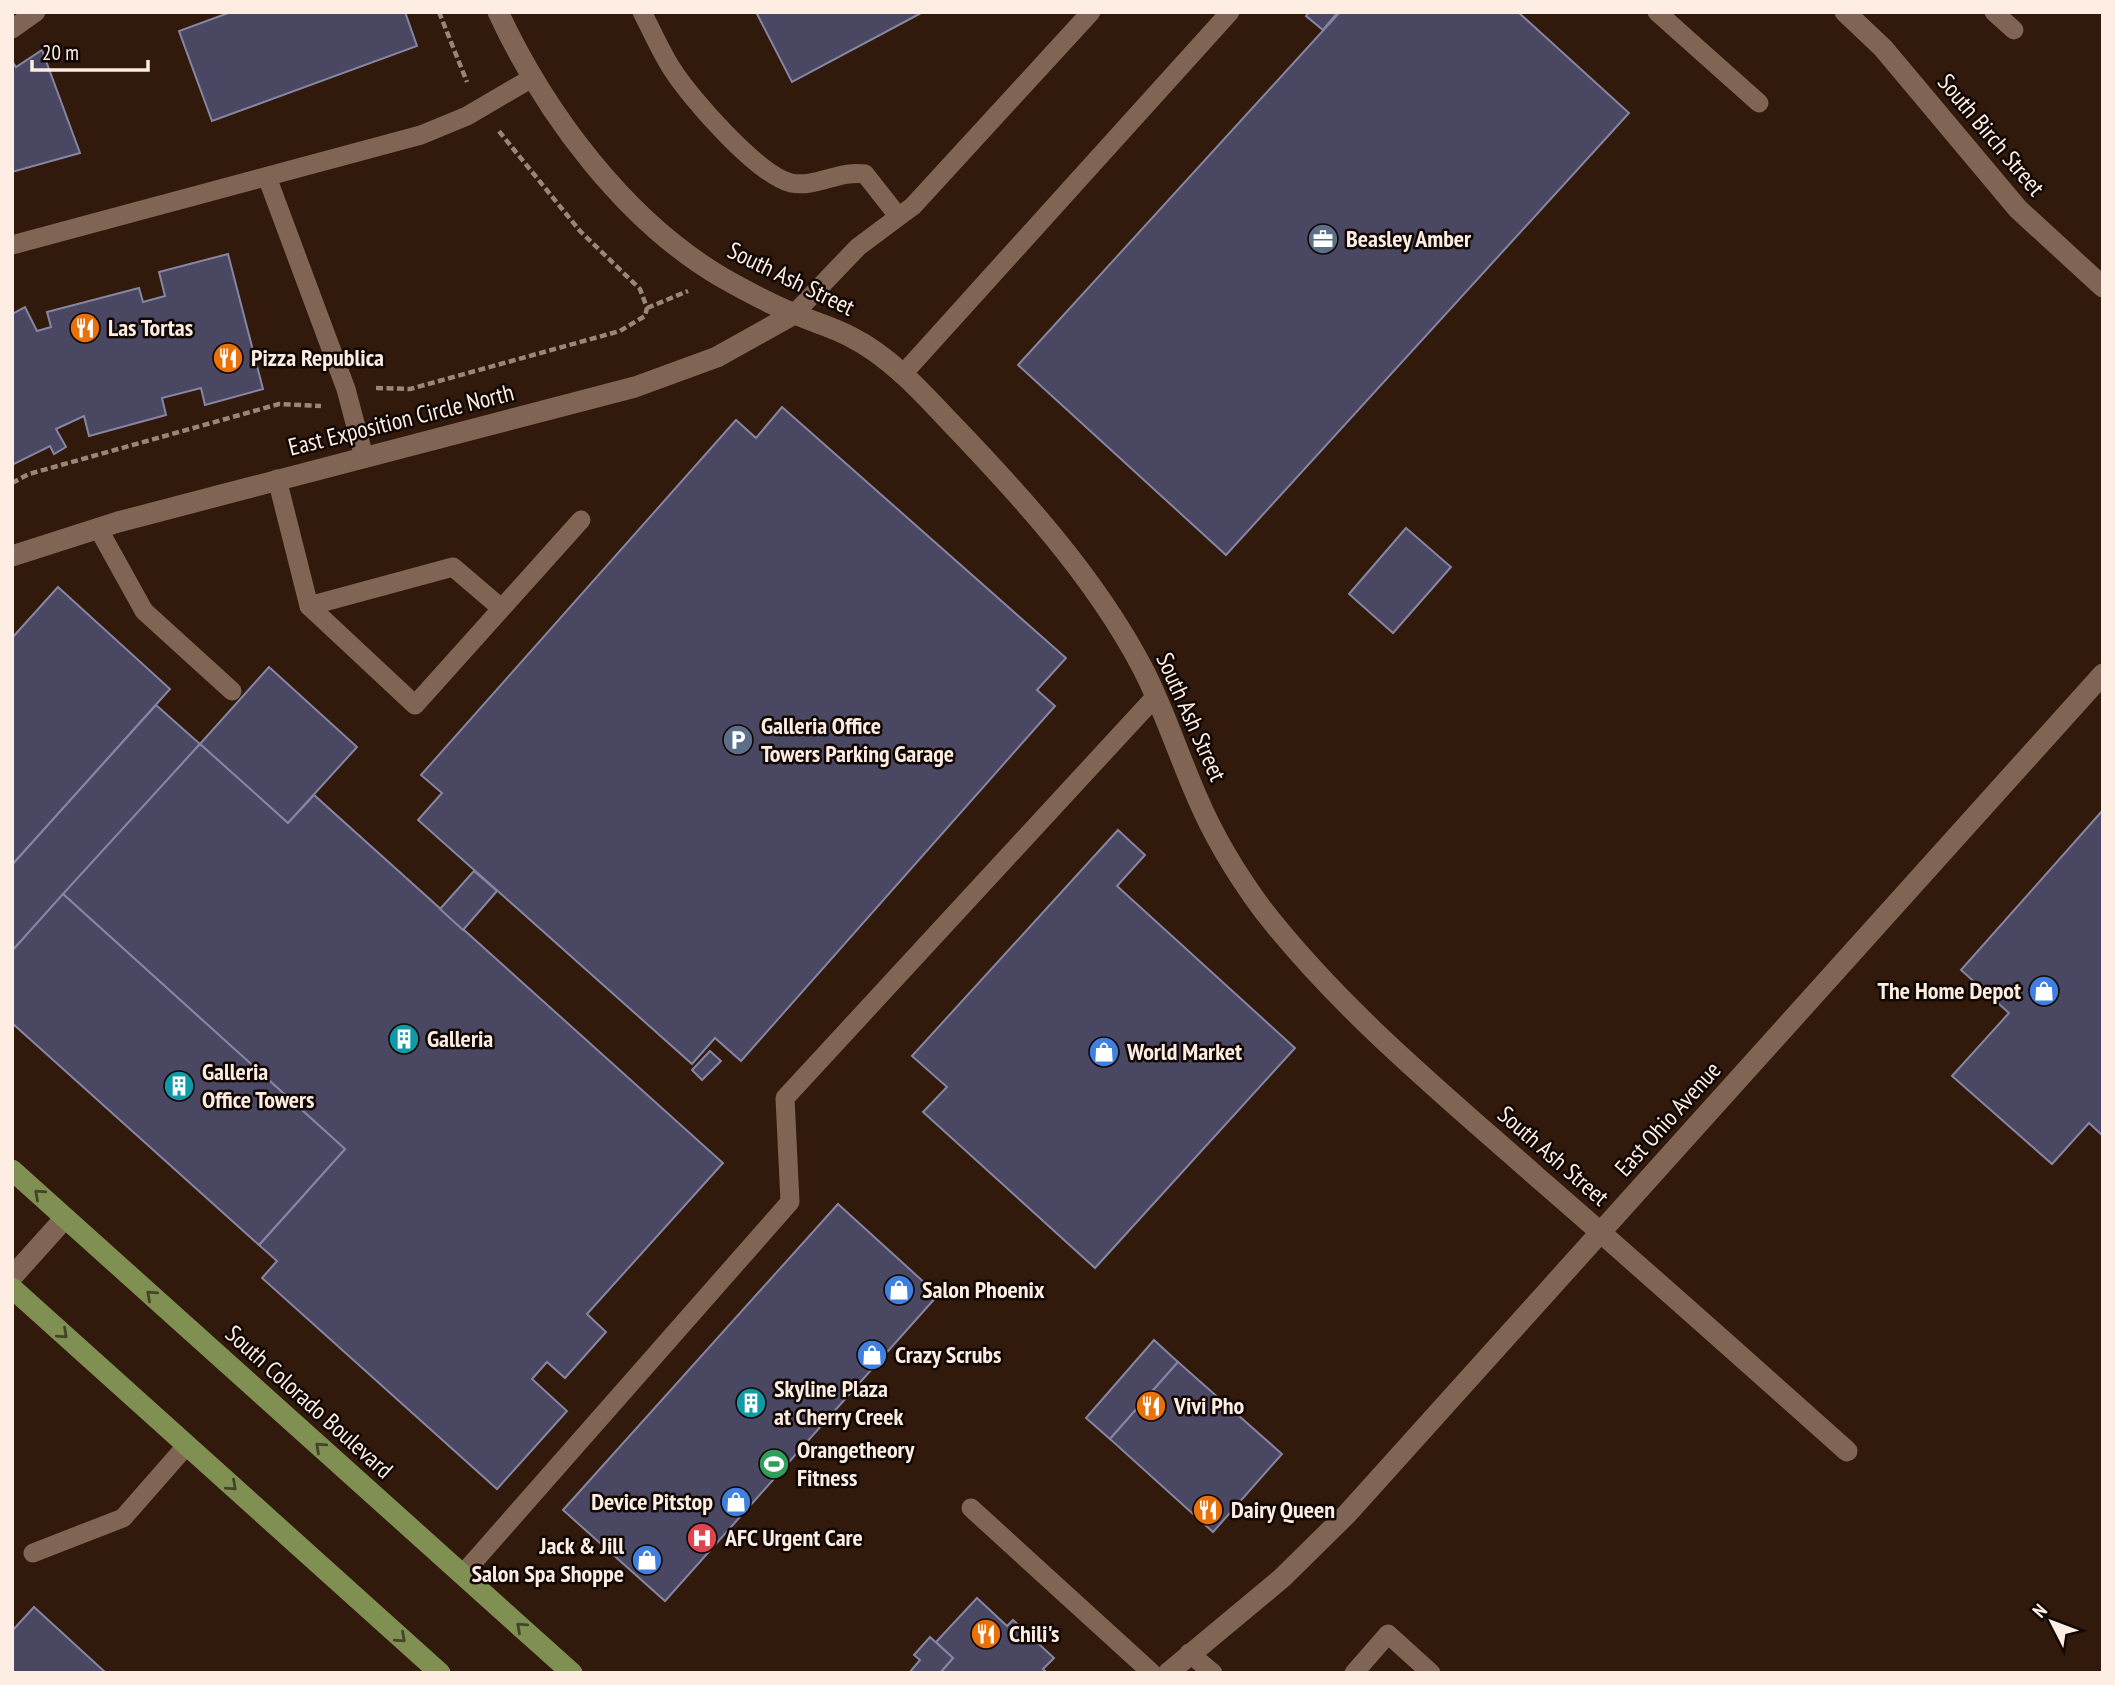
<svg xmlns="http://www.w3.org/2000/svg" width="2115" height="1685" font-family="'PT Sans Narrow',sans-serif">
  <rect width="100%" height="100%" fill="#31190b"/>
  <g fill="#494762" stroke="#8685a2" stroke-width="2">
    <path d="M231 12H405L417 46 212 121 179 31Z"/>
    <path d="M756 12H923L792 82Z"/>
    <path d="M1309 12H1338L1323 30 1306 16Z"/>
    <path d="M1340 12H1518L1629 113 1226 555 1018 365Z"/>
    <path d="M42 50 80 153 12 172V61L16 67Z"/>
    <path d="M228 254 263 389 205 405 201 388 162 398 166 415 89 436 84 416 56 429 66 447 54 454 50 446 12 465V314L25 307 37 331 51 327 47 312 139 288 143 302 165 296 159 272Z"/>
    <path d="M782 407 1066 658 1037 690 1055 706 741 1061 715 1038 692 1064 418 820 442 793 421 775 736 420 756 438Z"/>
    <path d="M1406 528 1451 567 1393 633 1349 594Z"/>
    <path d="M58 587 170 689 12 865V638Z"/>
    <path d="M269 667 357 747 288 823 200 744Z"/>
    <path d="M156 705 200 744 12 951V865Z"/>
    <path d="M200 744 288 823 314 795 723 1163 587 1314 606 1332 565 1378 547 1362 532 1379 567 1411 497 1489 262 1278 277 1261 259 1245 345 1149 63 894Z"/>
    <path d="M2103 810V1136L2089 1123 2052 1164 1952 1076 2009 1013 1961 970Z"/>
    <path d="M1118 830 1145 855 1117 886 1295 1048 1095 1268 923 1112 947 1087 912 1056Z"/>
    <path d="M474 871 497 891 463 930 440 909Z"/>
    <path d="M63 894 345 1149 259 1245 12 1023V951Z"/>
    <path d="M710 1051 721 1061 702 1080 692 1070Z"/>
    <path d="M838 1204 938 1295 665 1601 563 1510Z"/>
    <path d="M1154 1340 1178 1362 1110 1439 1086 1418Z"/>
    <path d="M1178 1362 1282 1454 1213 1532 1110 1439Z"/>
    <path d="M977 1598 1007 1626 1013 1620 1054 1658 1043 1669 1047 1673H940L953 1658 936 1642Z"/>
    <path d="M34 1607 106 1673H12V1631Z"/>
    <path d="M930 1637 953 1658 940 1673H909L920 1660 914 1655Z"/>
  </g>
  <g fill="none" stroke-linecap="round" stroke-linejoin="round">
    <g stroke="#998579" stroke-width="4.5" stroke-dasharray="7 3.5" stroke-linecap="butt">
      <path d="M439 12 467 82"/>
      <path d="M647 308 688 291"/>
      <path d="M376 388 410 389 620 331 645 316 647 308 640 289 580 231 498 130"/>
      <path d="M12 483 29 474 279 404 321 406"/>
    </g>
    <g stroke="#816554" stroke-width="19">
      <path d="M642 12C652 31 661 52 672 69 691 99 758 175 791 183 816 188 839 170 865 174L898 216"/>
      <path d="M1657 12 1759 103"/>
      <path d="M1994 12 2014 30"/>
      <path d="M12 29 36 12"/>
      <path d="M267 177 346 389 364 457"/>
      <path d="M12 245 421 135 467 116 532 78"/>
      <path d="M794 314 858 247 913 206 1091 12"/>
      <path d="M902 375 1230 12"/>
      <path d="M277 479 309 606 453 567 501 608"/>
      <path d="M98 528 144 611 232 691"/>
      <path d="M309 606 415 705 581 520"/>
      <path d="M971 1508 1152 1673"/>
      <path d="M33 1553 123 1518 187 1445"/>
      <path d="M462 1575 790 1202 785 1098 1156 696"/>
      <path d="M1189 1653 1213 1673"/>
      <path d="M1354 1673 1388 1634 1431 1673"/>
    </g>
    <g stroke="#816554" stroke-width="21">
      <path d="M498 12C545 113 625 221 723 278 746 291 770 304 795 314 813 322 833 327 851 337 889 356 921 391 950 422 1021 496 1094 576 1142 667 1164 709 1178 754 1197 797 1214 837 1237 875 1263 910 1341 1010 1442 1093 1537 1177 1641 1267 1744 1359 1847 1451"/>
      <path d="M1845 12 1883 48 2018 209 2103 287"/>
      <path d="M12 556 118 522 635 387 717 357 794 314"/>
      <path d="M1168 1673 1282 1578 1347 1514 2103 674"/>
    </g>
    <path stroke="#816554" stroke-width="21" d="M12 1277 65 1218"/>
    <g stroke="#7f9052" stroke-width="21">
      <path d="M12 1170 572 1673"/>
      <path d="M12 1288 440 1673"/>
    </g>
  </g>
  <defs><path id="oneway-chevron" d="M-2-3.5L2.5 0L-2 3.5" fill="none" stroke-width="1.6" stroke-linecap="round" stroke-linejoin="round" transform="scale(1.75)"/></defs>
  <g stroke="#424527">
    <use href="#oneway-chevron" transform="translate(39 1194) rotate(-138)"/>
    <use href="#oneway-chevron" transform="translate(151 1295) rotate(-138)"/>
    <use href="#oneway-chevron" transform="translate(63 1334) rotate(42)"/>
    <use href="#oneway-chevron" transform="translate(320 1447) rotate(-138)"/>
    <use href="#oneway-chevron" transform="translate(232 1486) rotate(42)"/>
    <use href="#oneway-chevron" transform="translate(521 1627) rotate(-138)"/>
    <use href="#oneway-chevron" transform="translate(401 1638) rotate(42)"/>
  </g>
  <defs>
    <g id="office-disc" transform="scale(1.575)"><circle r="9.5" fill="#5c6f8a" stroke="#110703"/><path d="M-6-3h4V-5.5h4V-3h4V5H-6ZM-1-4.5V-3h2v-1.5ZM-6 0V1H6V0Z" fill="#fff"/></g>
    <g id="restaurant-disc" transform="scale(1.575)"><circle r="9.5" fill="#e8710a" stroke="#110703"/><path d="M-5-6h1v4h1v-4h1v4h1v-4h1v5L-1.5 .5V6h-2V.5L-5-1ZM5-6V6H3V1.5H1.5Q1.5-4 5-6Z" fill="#fff"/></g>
    <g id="parking-disc" transform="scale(1.575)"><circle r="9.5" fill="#5c6f8a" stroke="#110703"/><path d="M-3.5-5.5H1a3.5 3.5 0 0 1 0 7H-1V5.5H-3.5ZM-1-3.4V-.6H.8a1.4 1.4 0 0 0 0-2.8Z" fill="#fff"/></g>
    <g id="shop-disc" transform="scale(1.575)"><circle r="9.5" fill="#3f7fe0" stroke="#110703"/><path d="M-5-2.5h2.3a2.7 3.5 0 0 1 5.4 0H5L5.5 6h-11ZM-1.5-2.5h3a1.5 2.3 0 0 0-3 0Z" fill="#fff"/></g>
    <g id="building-disc" transform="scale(1.575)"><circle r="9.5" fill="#0f9aa8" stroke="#110703"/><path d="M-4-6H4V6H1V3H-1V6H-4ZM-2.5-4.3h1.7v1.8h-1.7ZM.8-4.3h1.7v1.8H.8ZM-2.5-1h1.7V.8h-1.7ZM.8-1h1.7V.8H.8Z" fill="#fff"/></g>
    <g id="stadium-disc" transform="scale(1.575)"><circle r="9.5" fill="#2e9e5b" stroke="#110703"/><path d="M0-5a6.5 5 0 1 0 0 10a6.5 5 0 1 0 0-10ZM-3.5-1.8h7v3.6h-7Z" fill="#fff"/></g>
    <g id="hospital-disc" transform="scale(1.575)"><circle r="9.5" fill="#e0444e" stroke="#110703"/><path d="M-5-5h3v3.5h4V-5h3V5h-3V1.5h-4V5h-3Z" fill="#fff"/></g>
  </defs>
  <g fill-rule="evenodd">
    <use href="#office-disc" x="1323" y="239"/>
    <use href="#restaurant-disc" x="85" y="328"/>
    <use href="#restaurant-disc" x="228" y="358"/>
    <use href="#parking-disc" x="738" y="740"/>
    <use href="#shop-disc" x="2044" y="991"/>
    <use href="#building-disc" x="404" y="1039"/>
    <use href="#shop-disc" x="1104" y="1052"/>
    <use href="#building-disc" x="179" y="1086"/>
    <use href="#shop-disc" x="899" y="1290"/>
    <use href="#shop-disc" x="872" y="1355"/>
    <use href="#building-disc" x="751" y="1403"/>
    <use href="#restaurant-disc" x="1151" y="1406"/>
    <use href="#stadium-disc" x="774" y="1464"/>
    <use href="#shop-disc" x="736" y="1502"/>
    <use href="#restaurant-disc" x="1208" y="1510"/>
    <use href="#hospital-disc" x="702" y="1538"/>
    <use href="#shop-disc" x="647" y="1560"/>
    <use href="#restaurant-disc" x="986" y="1634"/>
  </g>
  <g text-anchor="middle" stroke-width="5" stroke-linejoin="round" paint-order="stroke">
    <g font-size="24" fill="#fdede3" stroke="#110703">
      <text transform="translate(1991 135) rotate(50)" y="8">South Birch Street</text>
      <text transform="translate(791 279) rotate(26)" y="8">South Ash Street</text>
      <text transform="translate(401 420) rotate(-14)" y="8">East Exposition Circle North</text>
      <text transform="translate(1191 717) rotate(66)" y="8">South Ash Street</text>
      <text transform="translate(1668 1119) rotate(-48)" y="8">East Ohio Avenue</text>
      <text transform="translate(1553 1156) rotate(41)" y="8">South Ash Street</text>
      <text transform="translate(309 1402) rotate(42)" y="8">South Colorado Boulevard</text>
    </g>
    <g font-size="24" font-weight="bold" fill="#fdede3" stroke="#110703" text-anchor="start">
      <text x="1346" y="247">Beasley Amber</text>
      <text x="108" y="336">Las Tortas</text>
      <text x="251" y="366">Pizza Republica</text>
      <text x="761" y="734">Galleria Office<tspan x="761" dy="28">Towers Parking Garage</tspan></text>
      <text x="2021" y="999" text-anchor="end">The Home Depot</text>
      <text x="427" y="1047">Galleria</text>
      <text x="1127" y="1060">World Market</text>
      <text x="202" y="1080">Galleria<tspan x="202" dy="28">Office Towers</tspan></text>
      <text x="922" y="1298">Salon Phoenix</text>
      <text x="895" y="1363">Crazy Scrubs</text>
      <text x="774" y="1397">Skyline Plaza<tspan x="774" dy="28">at Cherry Creek</tspan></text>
      <text x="1174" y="1414">Vivi Pho</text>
      <text x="797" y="1458">Orangetheory<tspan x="797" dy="28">Fitness</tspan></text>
      <text x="713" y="1510" text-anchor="end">Device Pitstop</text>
      <text x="1231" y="1518">Dairy Queen</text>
      <text x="725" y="1546">AFC Urgent Care</text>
      <text x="624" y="1554" text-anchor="end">Jack &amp; Jill<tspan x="624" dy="28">Salon Spa Shoppe</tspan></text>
      <text x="1009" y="1642">Chili's</text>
    </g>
  </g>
  <rect width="2115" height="1685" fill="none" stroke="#fdede3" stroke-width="28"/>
  <g transform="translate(2052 1622) rotate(312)" stroke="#110703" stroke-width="5" paint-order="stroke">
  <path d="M0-5L12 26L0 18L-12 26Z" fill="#fdede3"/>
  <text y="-10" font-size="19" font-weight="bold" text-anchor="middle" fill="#fdede3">N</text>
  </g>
  <path d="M32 60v10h116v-10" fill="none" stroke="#fdede3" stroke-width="3.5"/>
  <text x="42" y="60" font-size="21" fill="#fdede3" stroke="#110703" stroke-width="5" paint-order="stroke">20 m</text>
</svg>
